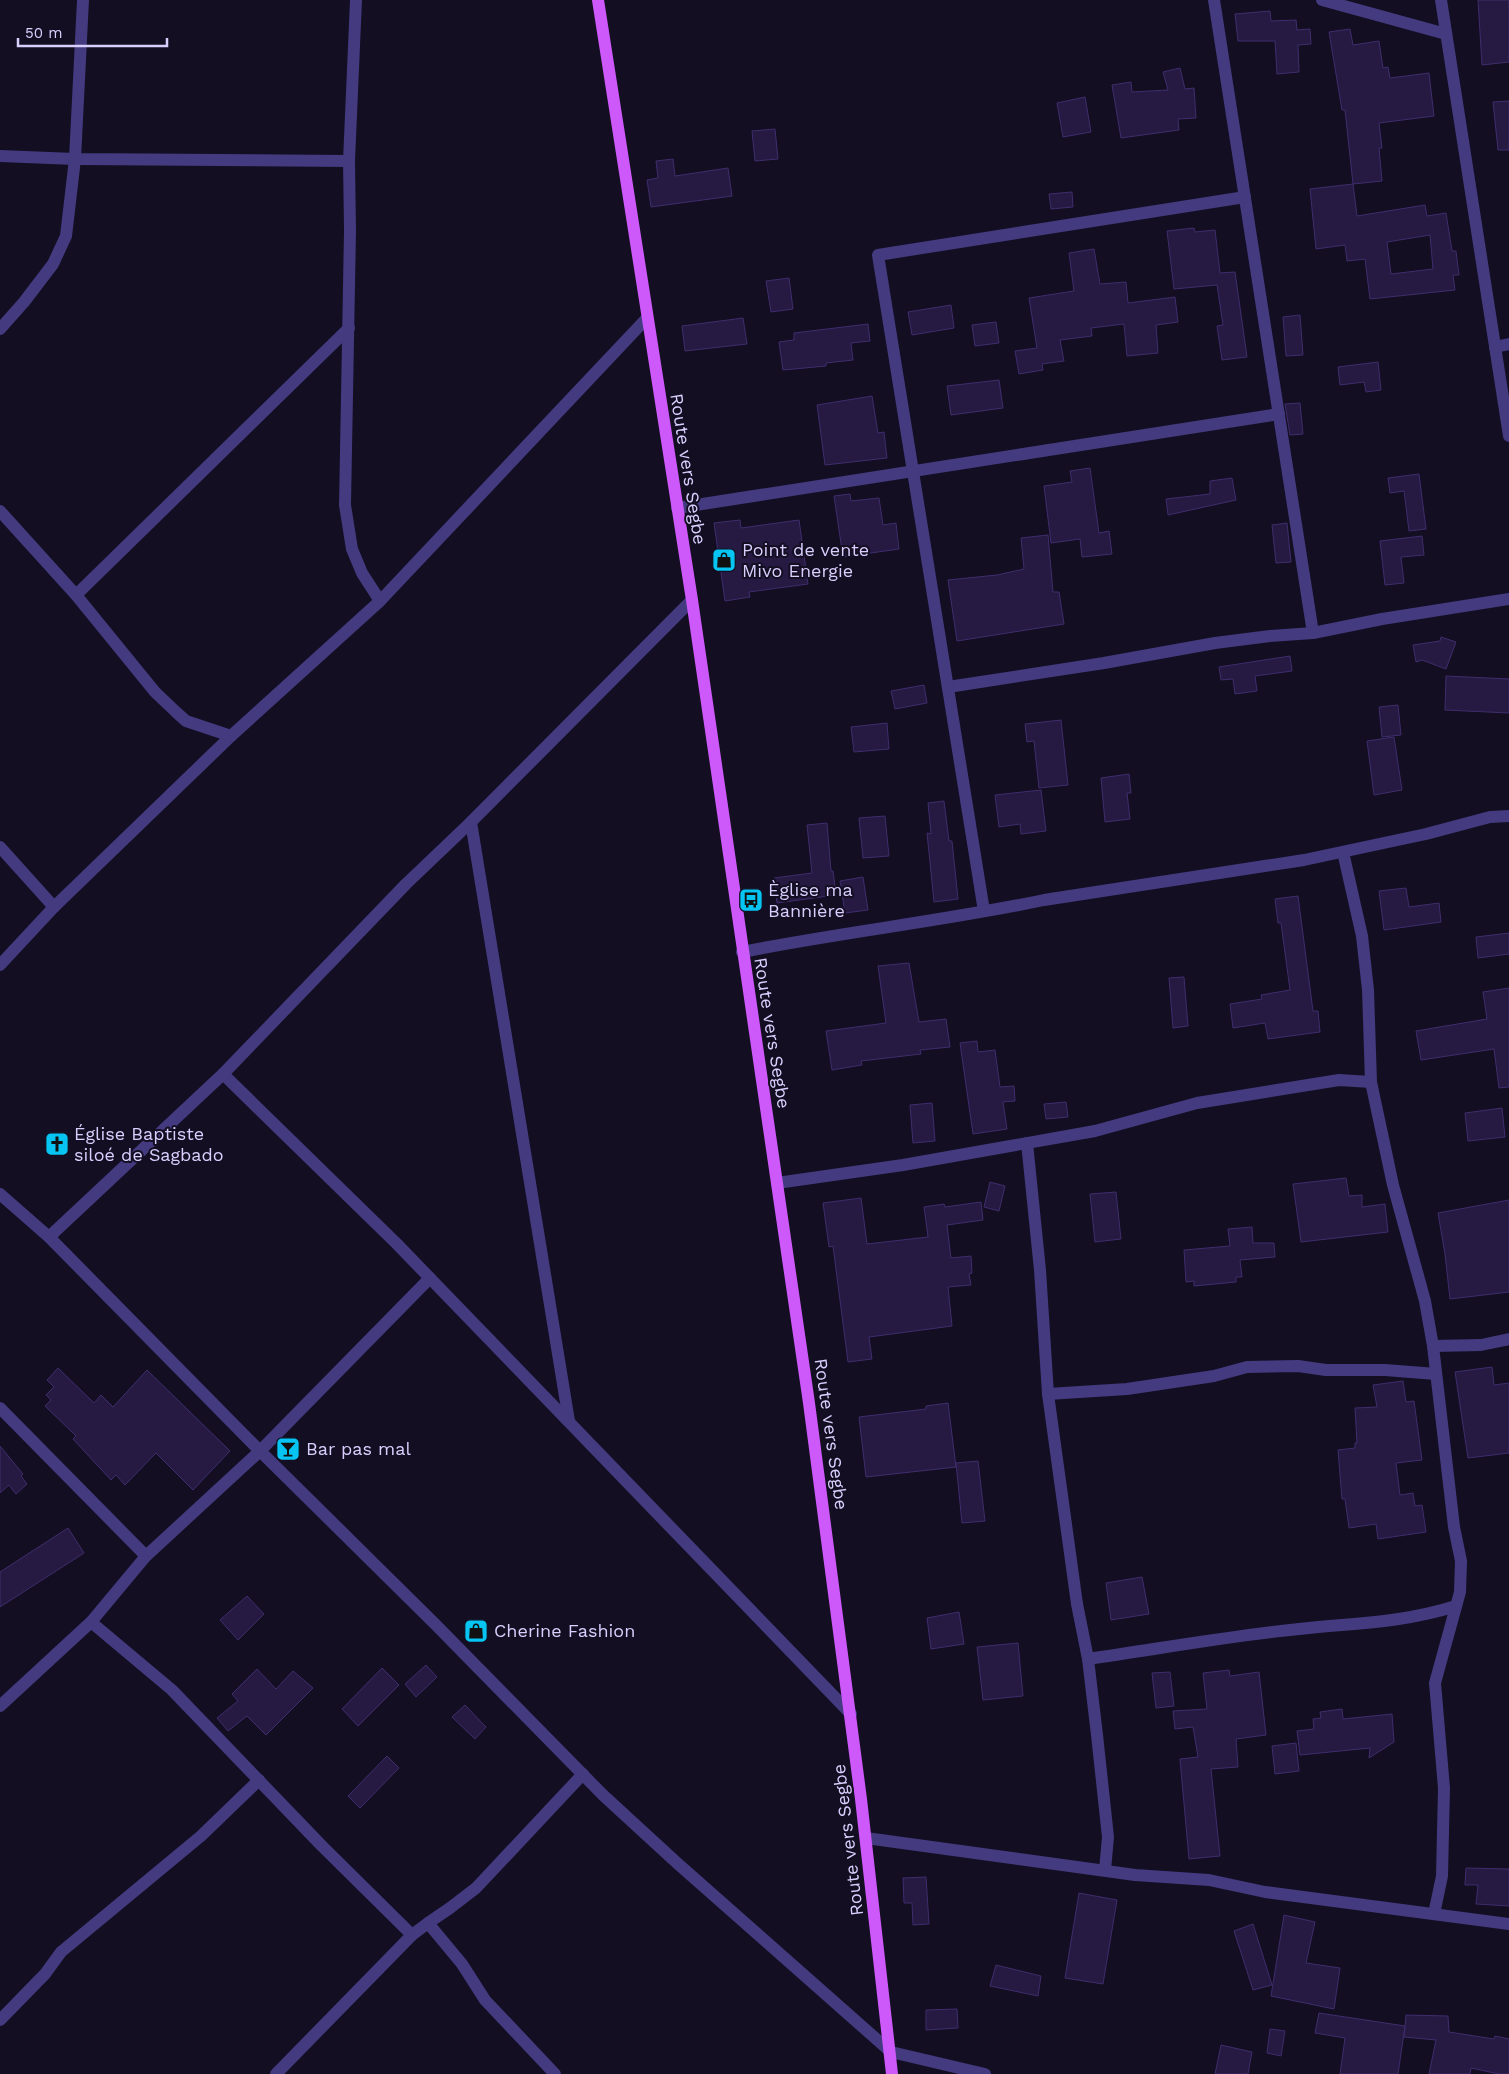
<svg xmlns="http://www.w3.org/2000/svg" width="1509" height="2074" font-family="'Work Sans',sans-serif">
  <rect width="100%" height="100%" fill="#130e21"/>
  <g fill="#261a42" stroke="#3f2d6d" fill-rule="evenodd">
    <path d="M1478 0H1509V62L1482 65Z"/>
    <path d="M1270 11 1271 21 1296 20 1297 30 1310 29 1311 44 1298 45 1299 72 1277 74 1275 41H1238L1235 14Z"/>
    <path d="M1350 29 1353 45 1379 41 1383 68 1388 67 1390 78 1429 73 1434 116 1379 123 1382 148H1379L1382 181 1353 184 1357 216 1425 205 1427 216 1446 213 1452 251H1456L1459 275H1453L1455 290 1370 299 1365 259 1347 261 1345 245 1316 249 1310 189 1353 184 1345 110H1342L1329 32ZM1430 235 1433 269 1391 274 1387 242Z"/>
    <path d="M1180 68 1185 89 1194 88 1196 118 1178 119 1179 130 1121 138 1112 85 1131 82 1132 92 1168 90 1163 72Z"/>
    <path d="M1085 97 1091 132 1063 137 1057 103Z"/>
    <path d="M1509 101V150H1498L1493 102Z"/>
    <path d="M775 129 778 159 755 161 752 131Z"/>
    <path d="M673 159 675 176 728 168 732 196 651 207 647 180 658 178 656 161Z"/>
    <path d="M1072 192 1073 207 1051 209 1049 194Z"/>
    <path d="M1194 228 1195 232 1215 230 1220 273 1235 272 1247 357 1222 360 1217 326 1223 325 1217 285 1174 289 1167 231Z"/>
    <path d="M1094 249 1100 284 1126 282 1128 303 1175 297 1178 322 1156 325 1158 353 1127 356 1124 324 1091 328 1092 336 1060 340 1064 361 1042 364 1043 370 1019 374 1015 351 1037 348 1029 298 1074 291 1069 253Z"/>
    <path d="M789 278 793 309 771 312 766 281Z"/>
    <path d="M951 305 954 328 912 335 908 312Z"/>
    <path d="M1300 315 1303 355 1286 356 1283 317Z"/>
    <path d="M743 318 747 344 685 351 682 326Z"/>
    <path d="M996 322 999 343 975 346 972 325Z"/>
    <path d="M868 324 870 341 851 343 853 360 826 363V366L783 370 779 342 794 340V333Z"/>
    <path d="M1378 362 1381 390 1366 392 1364 382 1340 385 1338 367Z"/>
    <path d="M999 380 1003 408 951 415 947 386Z"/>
    <path d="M872 396 878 433 884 432 887 458 825 465 817 405Z"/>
    <path d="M1300 403 1303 434 1290 435 1285 404Z"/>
    <path d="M1090 468 1099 533 1109 531 1112 554 1082 557 1080 539 1051 543 1044 486 1072 482 1070 471Z"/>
    <path d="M1419 474 1426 529 1409 531 1404 491 1390 493 1388 478Z"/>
    <path d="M1232 478 1236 500 1168 515 1166 499 1210 494V481Z"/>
    <path d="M850 494 851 501 879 498 883 525 896 523 899 549 843 557 834 496Z"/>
    <path d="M740 520 741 528 799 520 808 584 749 592 750 597 725 601 714 523Z"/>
    <path d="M1287 523 1291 562 1276 563 1272 525Z"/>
    <path d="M1048 535 1053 592H1059L1064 624 957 641 948 580 997 575 1024 569 1021 538Z"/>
    <path d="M1422 536 1424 555 1401 557 1404 583 1385 585 1380 541Z"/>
    <path d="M1441 637 1456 642 1446 669 1422 660 1416 662 1413 645 1440 641Z"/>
    <path d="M1290 656 1292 671 1255 676 1257 691 1235 694 1233 679 1221 680 1219 667Z"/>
    <path d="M1446 676 1509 679V713L1445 710Z"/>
    <path d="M924 685 927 703 895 709 891 691Z"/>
    <path d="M1398 705 1401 735 1382 737 1379 707Z"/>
    <path d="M1061 720 1068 785 1039 788 1034 741 1027 742 1025 724Z"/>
    <path d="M887 723 889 749 854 752 851 727Z"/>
    <path d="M1394 737 1402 790 1374 795 1367 741Z"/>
    <path d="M1129 774 1131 793H1127L1130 819 1105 822 1101 778Z"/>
    <path d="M1041 790 1046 831 1021 834 1020 824 999 827 995 795Z"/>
    <path d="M944 801 949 841H952L958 899 934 902 927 833 931 834 928 803Z"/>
    <path d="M885 816 889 856 863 858 859 818Z"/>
    <path d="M827 823 831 871H833L836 895 777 903 774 878 812 873 807 825Z"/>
    <path d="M863 877 868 910 845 913 840 881Z"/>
    <path d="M1406 888 1409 907 1439 903 1441 922 1384 930 1379 891Z"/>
    <path d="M1298 896 1313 1011H1318L1320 1032 1268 1039 1265 1023 1233 1028 1230 1004 1262 999 1261 995 1290 990 1281 923H1278L1275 899Z"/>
    <path d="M1509 933V954L1478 958 1476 937Z"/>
    <path d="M909 963 919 1022 946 1019 950 1047 920 1050 921 1054 861 1061 862 1065 832 1070 826 1031 886 1023 878 966Z"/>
    <path d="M1184 977 1188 1026 1173 1028 1169 978Z"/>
    <path d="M1509 988V1087L1499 1088 1494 1049 1421 1060 1416 1031 1487 1019 1483 992Z"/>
    <path d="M977 1041 978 1052 995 1050 1000 1087 1014 1086 1015 1101 1003 1102 1007 1129 973 1134 960 1043Z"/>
    <path d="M1066 1102 1068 1117 1046 1119 1044 1104Z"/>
    <path d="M932 1103 935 1141 913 1143 910 1105Z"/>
    <path d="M1502 1108 1505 1137 1468 1141 1465 1113Z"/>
    <path d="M1346 1178 1349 1196 1362 1195V1207L1385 1204 1388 1232 1301 1242 1293 1184Z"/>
    <path d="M990 1182 1005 1186 999 1211 984 1207Z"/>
    <path d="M1116 1192 1121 1239 1095 1242 1090 1194Z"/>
    <path d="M861 1198 867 1244 928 1237 924 1207 944 1204 945 1207 981 1202 983 1220 947 1225 951 1258 971 1256 972 1273 969 1274 971 1285 948 1287 952 1326 869 1337 872 1359 848 1362 833 1246 829 1247 823 1203Z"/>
    <path d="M1509 1200V1292L1450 1299 1445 1254 1438 1213Z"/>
    <path d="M1252 1227 1253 1243H1274L1275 1257 1240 1260 1242 1277H1236V1282L1194 1286V1281L1186 1282 1184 1250 1230 1246 1228 1229Z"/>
    <path d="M1492 1367 1494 1385 1509 1383V1453L1468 1458 1455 1372Z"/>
    <path d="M58 1368 94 1403 101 1395 113 1407 147 1370 230 1451 193 1490 156 1453 125 1485 116 1475 111 1480 73 1439 76 1436 45 1406 51 1400 46 1395 54 1387 47 1380Z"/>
    <path d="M1403 1381 1406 1402 1414 1401 1422 1460 1396 1463 1400 1495 1413 1493 1415 1506 1422 1505 1426 1532 1378 1539 1376 1524 1349 1528 1345 1499H1342L1338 1450 1355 1448V1443H1357L1355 1408 1377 1407 1373 1385Z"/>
    <path d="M948 1403 956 1467 866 1477 859 1417 926 1409V1406Z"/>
    <path d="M0 1446 23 1474 21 1476 27 1484 16 1494 9 1485 0 1493Z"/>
    <path d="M978 1461 985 1521 962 1523 956 1463Z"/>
    <path d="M68 1528 84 1553 0 1607V1572Z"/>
    <path d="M1142 1577 1149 1614 1111 1620 1106 1583Z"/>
    <path d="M247 1596 264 1614 238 1640 220 1620Z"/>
    <path d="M959 1612 964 1644 931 1649 927 1618Z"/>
    <path d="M1018 1643 1023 1696 983 1700 977 1647Z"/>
    <path d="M426 1665 437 1677 416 1697 405 1684Z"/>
    <path d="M382 1668 399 1685 358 1726 342 1709Z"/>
    <path d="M257 1669 276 1689 293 1671 313 1688 266 1735 247 1716 228 1731 217 1718 238 1701 232 1694Z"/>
    <path d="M1229 1670 1230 1676 1259 1672 1266 1735 1236 1739 1238 1767 1211 1769 1220 1856 1189 1859 1180 1759 1198 1757 1193 1727 1175 1729 1173 1711 1207 1709 1203 1673Z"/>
    <path d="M1170 1672 1174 1706 1156 1708 1152 1673Z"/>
    <path d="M465 1705 486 1727 475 1739 452 1717Z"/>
    <path d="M1342 1709 1343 1719 1392 1714 1394 1742 1369 1758 1370 1748 1300 1755 1297 1731 1314 1729 1313 1719 1321 1718 1320 1712Z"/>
    <path d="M1296 1743 1299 1771 1275 1774 1272 1746Z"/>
    <path d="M387 1756 399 1768 360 1808 348 1796Z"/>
    <path d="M1466 1868 1509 1869V1906L1476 1904 1478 1885H1465Z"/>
    <path d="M926 1877 929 1924 913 1925 912 1903H904L903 1878Z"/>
    <path d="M1079 1893 1117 1900 1103 1984 1065 1978Z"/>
    <path d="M1284 1915 1315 1922 1306 1963 1340 1968 1334 2009 1271 1996Z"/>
    <path d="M1253 1924 1272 1985 1253 1990 1234 1931Z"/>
    <path d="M996 1965 1041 1976 1038 1996 990 1986Z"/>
    <path d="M957 2009 958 2028 926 2030V2010Z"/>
    <path d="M1319 2013 1405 2026 1398 2074H1340L1345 2038 1315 2033Z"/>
    <path d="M1406 2015 1448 2016 1449 2032 1494 2039 1495 2036 1509 2039V2074H1499L1471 2068 1470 2074H1429L1436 2040 1404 2037Z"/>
    <path d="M1270 2029 1285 2031 1281 2056 1267 2053Z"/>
    <path d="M1221 2045 1252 2052 1248 2074H1215Z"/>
  </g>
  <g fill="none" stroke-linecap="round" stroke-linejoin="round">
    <g stroke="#433a7f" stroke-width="12">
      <path d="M356 0 349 161 350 231 345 505 352 549 362 573 380 601"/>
      <path d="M1214 0 1313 633"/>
      <path d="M1322 0 1446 34"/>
      <path d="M1441 0 1509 436"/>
      <path d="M0 156 75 159 349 161"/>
      <path d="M0 329 24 302 53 264 66 236 75 159 83 0"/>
      <path d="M1495 347 1509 344"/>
      <path d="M677 508 1279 414"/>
      <path d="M0 511 76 595 155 692 176 712 186 721 231 736"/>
      <path d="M76 595 349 328"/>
      <path d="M948 687 1104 663 1215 643 1270 636 1313 633 1382 619 1509 599"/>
      <path d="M471 822 569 1421"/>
      <path d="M0 847 54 907"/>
      <path d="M1343 852 1362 936 1368 990 1371 1082 1393 1185 1425 1301 1433 1346 1454 1527 1461 1561 1460 1592 1435 1683 1444 1788 1442 1876 1434 1914"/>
      <path d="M984 911 878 255 1245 197"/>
      <path d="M742 952C842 932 944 921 1044 900L1304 860 1426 834 1490 817 1509 816"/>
      <path d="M0 965 54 907 231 736 380 601 647 318"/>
      <path d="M223 1074 397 1244 851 1714"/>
      <path d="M1027 1143 1040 1270 1048 1394 1077 1604 1088 1659 1097 1735 1108 1837 1105 1870"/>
      <path d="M777 1183 903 1165 1095 1131 1197 1103 1339 1080 1371 1082"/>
      <path d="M0 1194 49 1237 260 1451 436 1625 603 1795 677 1863 891 2052 985 2074"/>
      <path d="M49 1237 223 1074 406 884 471 822 692 600"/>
      <path d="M1433 1346 1481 1345 1509 1339"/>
      <path d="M1048 1394 1127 1389 1214 1376 1247 1367 1298 1366 1326 1370H1385L1436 1374"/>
      <path d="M0 1408 146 1556"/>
      <path d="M91 1622 172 1690 321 1845 412 1935"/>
      <path d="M1088 1659C1158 1649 1228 1636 1299 1629 1354 1623 1402 1623 1456 1606"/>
      <path d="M0 1706 91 1622 146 1556 260 1451 430 1278"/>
      <path d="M866 1838 1135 1875 1209 1880 1265 1892 1509 1924"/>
      <path d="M428 1923 450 1908 476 1888 583 1774"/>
      <path d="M0 2020 45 1974 61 1952 201 1836 259 1780"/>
      <path d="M276 2074 412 1935 428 1923 462 1964 485 2000 555 2074"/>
    </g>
    <path stroke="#cd59fb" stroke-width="12" d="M598 0 692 600 809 1403 861 1799 892 2074"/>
  </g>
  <defs>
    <g id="shop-square" transform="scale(1.25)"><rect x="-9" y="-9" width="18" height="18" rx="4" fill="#06c5f3" stroke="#130e21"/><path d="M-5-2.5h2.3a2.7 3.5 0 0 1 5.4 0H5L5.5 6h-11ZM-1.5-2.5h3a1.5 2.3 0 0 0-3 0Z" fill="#111"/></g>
    <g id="bus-square" transform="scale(1.25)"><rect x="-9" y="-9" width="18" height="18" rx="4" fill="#06c5f3" stroke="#130e21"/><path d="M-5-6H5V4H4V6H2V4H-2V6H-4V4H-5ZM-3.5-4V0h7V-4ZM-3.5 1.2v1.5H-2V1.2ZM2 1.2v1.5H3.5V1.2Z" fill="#111"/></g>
    <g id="church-square" transform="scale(1.25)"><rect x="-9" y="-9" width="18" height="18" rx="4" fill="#06c5f3" stroke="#130e21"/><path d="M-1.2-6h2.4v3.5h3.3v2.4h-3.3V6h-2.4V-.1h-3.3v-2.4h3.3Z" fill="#111"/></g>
    <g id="bar-square" transform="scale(1.25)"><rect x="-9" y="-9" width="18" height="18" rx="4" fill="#06c5f3" stroke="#130e21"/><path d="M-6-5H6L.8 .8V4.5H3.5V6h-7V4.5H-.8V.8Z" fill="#111"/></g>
  </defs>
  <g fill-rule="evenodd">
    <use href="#shop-square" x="724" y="560"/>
    <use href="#bus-square" x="751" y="900"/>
    <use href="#church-square" x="57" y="1144"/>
    <use href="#bar-square" x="288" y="1449"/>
    <use href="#shop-square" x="476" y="1631"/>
  </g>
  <g text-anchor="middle" stroke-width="4" stroke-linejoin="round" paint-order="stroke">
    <g font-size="18" fill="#d9cffe" stroke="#130e21">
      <text transform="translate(688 469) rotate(81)" y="6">Route vers Segbe</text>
      <text transform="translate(772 1033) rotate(81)" y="6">Route vers Segbe</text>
      <text transform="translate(831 1434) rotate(82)" y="6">Route vers Segbe</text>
      <text transform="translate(848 1840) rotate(-97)" y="6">Route vers Segbe</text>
    </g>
    <g font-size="18" fill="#d9cffe" stroke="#130e21" text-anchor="start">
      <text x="742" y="556">Point de vente<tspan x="742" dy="21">Mivo Energie</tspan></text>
      <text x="768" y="896">Èglise ma<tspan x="768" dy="21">Bannière</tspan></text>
      <text x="74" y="1140">Église Baptiste<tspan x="74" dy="21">siloé de Sagbado</tspan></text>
      <text x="306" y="1455">Bar pas mal</text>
      <text x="494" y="1637">Cherine Fashion</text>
    </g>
  </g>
  <path d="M18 38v8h149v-8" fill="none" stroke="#d9cffe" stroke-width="2.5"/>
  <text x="25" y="38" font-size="15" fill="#d9cffe" stroke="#130e21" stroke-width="4" paint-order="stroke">50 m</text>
</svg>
